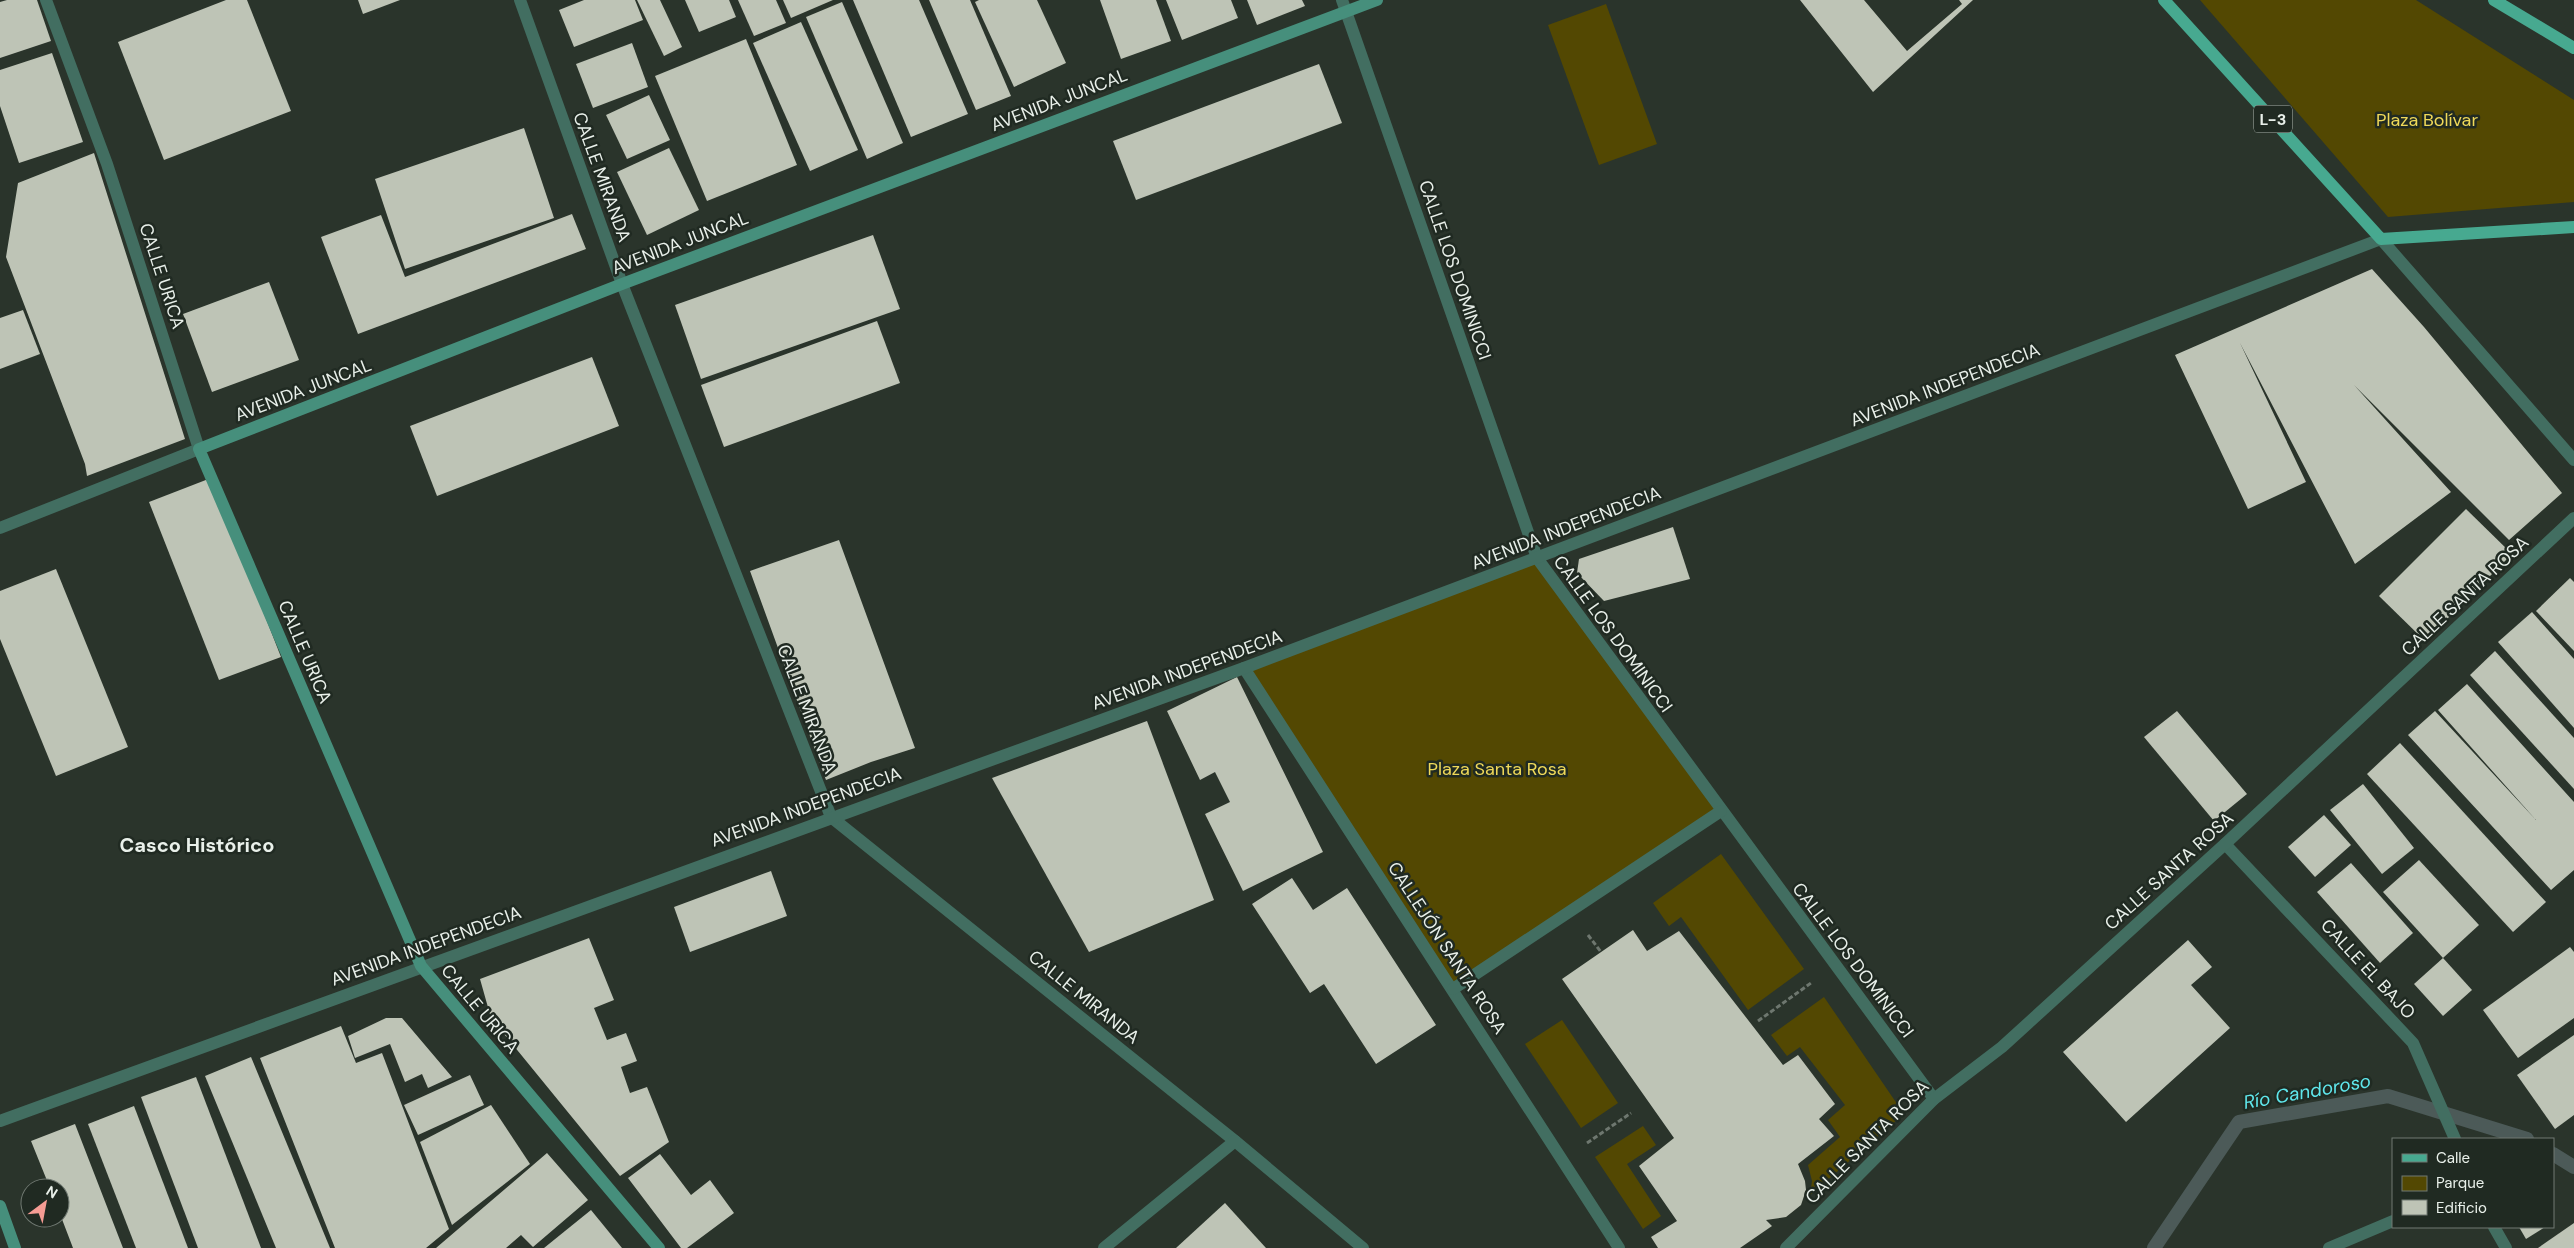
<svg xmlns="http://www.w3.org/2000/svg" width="2574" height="1248" font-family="'DM Sans',sans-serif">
  <rect width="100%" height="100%" fill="#2a342b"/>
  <g fill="#534802">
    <path d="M2200 0H2416L2574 100V202L2388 217Z"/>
    <path d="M1606 4 1657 144 1599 165 1548 25Z"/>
    <path d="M1537 558 1721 811 1453 989 1244 668Z"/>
    <path d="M1721 854 1804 969 1748 1010 1681 917 1669 926 1653 903Z"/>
    <path d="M1824 997 1904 1114 1810 1195 1812 1181 1808 1165 1840 1137 1828 1120 1845 1105 1800 1047 1787 1056 1771 1035Z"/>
    <path d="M1562 1020 1618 1103 1581 1128 1525 1044Z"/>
    <path d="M1643 1126 1656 1145 1627 1164 1661 1216 1643 1229 1595 1157Z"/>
  </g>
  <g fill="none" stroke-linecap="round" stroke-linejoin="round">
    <g stroke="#4c5a58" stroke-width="14">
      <path d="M2553 1154 2574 1167"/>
      <path d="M2154 1248 2239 1122 2388 1096 2527 1139"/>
    </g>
  </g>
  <g fill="#bec4b6">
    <path d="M7 0H37L51 41 0 58V2Z"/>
    <path d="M226 0H247L291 111 164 160 118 42Z"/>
    <path d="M358 0H400L363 14Z"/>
    <path d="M584 0H635L643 20 574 47 559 10Z"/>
    <path d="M637 0H660L682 47 664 56Z"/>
    <path d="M685 0H729L736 17 699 32Z"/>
    <path d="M738 0H776L786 23 754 36Z"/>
    <path d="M783 0H833L791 18Z"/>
    <path d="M853 0H919L968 114 911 137Z"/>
    <path d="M929 0H970L1011 96 976 110Z"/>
    <path d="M979 0H1037L1066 63 1014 87 975 2Z"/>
    <path d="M1100 0H1156L1171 41 1121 59Z"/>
    <path d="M1166 0H1231L1238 18 1182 40Z"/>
    <path d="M1247 0H1302L1305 6 1257 25Z"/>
    <path d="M1800 0H1864L1907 51 1962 4 1959 0H1973L1873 92Z"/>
    <path d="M842 2 903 143 867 159 806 17Z"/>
    <path d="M801 22 858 150 810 171 753 43Z"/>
    <path d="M746 39 797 165 707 201 655 76Z"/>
    <path d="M632 43 648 87 593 108 576 64Z"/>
    <path d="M52 53 83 142 19 163 0 106V70Z"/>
    <path d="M1319 64 1342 123 1136 200 1113 141Z"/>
    <path d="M649 95 670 140 627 159 606 115Z"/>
    <path d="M524 128 554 218 405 269 375 179Z"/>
    <path d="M669 148 699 210 647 235 617 172Z"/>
    <path d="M94 153 185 439 87 476 85 464 6 257 18 183Z"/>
    <path d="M572 214 586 249 358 334 321 237 381 215 405 277Z"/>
    <path d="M873 235 900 309 701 379 675 305Z"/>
    <path d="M2372 269 2424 327 2562 493 2509 540 2354 385 2451 492 2355 564 2240 343 2306 482 2248 509 2175 355Z"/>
    <path d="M269 282 299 360 212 392 183 314Z"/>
    <path d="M23 310 40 354 0 369V318Z"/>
    <path d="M877 321 900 383 724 447 701 385Z"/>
    <path d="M592 357 619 426 437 496 410 426Z"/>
    <path d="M211 478 281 657 219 680 149 502Z"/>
    <path d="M2466 509 2512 554 2425 641 2379 596Z"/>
    <path d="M1673 527 1690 579 1604 601 1577 573 1579 559Z"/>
    <path d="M839 540 915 748 871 762 826 780 750 571Z"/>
    <path d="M56 569 128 747 56 776 0 639V591Z"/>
    <path d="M2570 578 2574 582V651L2536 611Z"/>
    <path d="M2532 612 2574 659V728L2498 642Z"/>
    <path d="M2495 651 2574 738V789L2470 675Z"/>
    <path d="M1237 677 1323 852 1243 891 1205 814 1230 802 1215 772 1200 780 1167 711Z"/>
    <path d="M2467 684 2574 802V870L2551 890 2408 735 2435 711 2536 820 2438 710Z"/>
    <path d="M2177 711 2247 794 2214 821 2144 737Z"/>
    <path d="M1147 721 1214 900 1089 952 992 778Z"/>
    <path d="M2400 743 2546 902 2513 932 2367 774Z"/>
    <path d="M2363 784 2414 848 2382 874 2330 810Z"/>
    <path d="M2324 815 2351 845 2315 877 2288 847Z"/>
    <path d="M2419 860 2479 925 2443 958 2383 892Z"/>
    <path d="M2351 863 2413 933 2380 963 2317 892Z"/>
    <path d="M771 871 787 916 690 952 674 907Z"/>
    <path d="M1292 878 1313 910 1347 888 1436 1025 1376 1064 1324 984 1310 993 1252 904Z"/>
    <path d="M1633 930 1647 951 1679 931 1783 1065 1798 1055 1835 1104 1819 1119 1834 1136 1798 1164 1805 1181 1806 1190 1801 1205 1786 1217 1766 1220 1772 1226 1740 1248H1658L1651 1237 1677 1221 1639 1166 1674 1138 1562 979Z"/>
    <path d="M589 938 614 1000 594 1008 607 1040 626 1033 637 1061 621 1067 630 1093 647 1087 669 1142 620 1176 491 1018 480 979Z"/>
    <path d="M2188 940 2212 967 2191 985 2230 1028 2126 1122 2063 1052Z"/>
    <path d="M2570 947 2574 952V1018L2518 1058 2483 1010Z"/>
    <path d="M2443 958 2472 990 2443 1016 2414 984Z"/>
    <path d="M386 1018H402L452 1077 428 1088 422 1074 405 1082 390 1044 355 1058 348 1036Z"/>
    <path d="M341 1026 356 1063 382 1053 449 1229 426 1248H335L260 1058Z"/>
    <path d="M2574 1035V1115L2555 1129 2517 1075Z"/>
    <path d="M251 1057 330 1248H276L205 1076Z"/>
    <path d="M470 1075 484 1105 418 1135 404 1105Z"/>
    <path d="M196 1077 261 1248H198L141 1097Z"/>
    <path d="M491 1105 530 1164 452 1225 420 1142Z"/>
    <path d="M134 1106 188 1248H136L88 1124Z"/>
    <path d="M75 1124 123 1248H73L60 1214V1188H50L31 1141Z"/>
    <path d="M547 1153 588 1200 533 1247 521 1235 506 1248H436Z"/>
    <path d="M660 1154 691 1195 710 1180 734 1213 687 1248H681L628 1178Z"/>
    <path d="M1225 1203 1266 1248H1176Z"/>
    <path d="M591 1210 622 1248H544Z"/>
    <path d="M2574 1223V1248H2538Z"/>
    <path d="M2519 1227H2545L2526 1239Z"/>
  </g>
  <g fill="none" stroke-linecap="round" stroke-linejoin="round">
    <g stroke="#6e776f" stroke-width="3" stroke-dasharray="5 2.5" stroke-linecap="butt">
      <path d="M1588 935 1601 952"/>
      <path d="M1758 1021 1811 983"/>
      <path d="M1587 1143 1631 1113"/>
    </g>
    <path stroke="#426e61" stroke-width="12" d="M2329 1248 2393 1221"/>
    <g stroke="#426e61" stroke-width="12">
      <path d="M520 0 622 284 831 817 1235 1141 1363 1248"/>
      <path d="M1342 0 1537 558 1934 1099"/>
      <path d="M0 528 199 449 107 164 46 0"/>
      <path d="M1244 668 1619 1248"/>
      <path d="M2225 844 2413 1043 2455 1139"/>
      <path d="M1453 989 1721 811"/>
      <path d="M0 1121 1244 668 2381 239 2574 460"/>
      <path d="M2494 1227 2506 1248"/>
      <path d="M1104 1248 1235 1141"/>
      <path d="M1786 1248 1934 1099 2002 1047 2225 844 2574 518"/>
    </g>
    <g stroke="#468f7c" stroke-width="12">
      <path d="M0 1206 15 1248"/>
      <path d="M659 1248 421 966 199 449 622 284 1377 0"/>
    </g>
    <g stroke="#47a990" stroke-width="12">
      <path d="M2164 0 2381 239 2574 227"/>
      <path d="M2494 0 2574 48"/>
    </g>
  </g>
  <g text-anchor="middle" stroke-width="5" stroke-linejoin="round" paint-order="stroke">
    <rect fill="#202a22" stroke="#adb5ae" stroke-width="1" x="2254" y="105.5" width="38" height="27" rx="4"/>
    <g font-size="16" font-weight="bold" fill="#e9f0ea">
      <text x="2273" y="125">L-3</text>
    </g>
    <g font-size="18" fill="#e9f0ea" stroke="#202a22">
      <text transform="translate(1059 100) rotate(-21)" y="6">AVENIDA JUNCAL</text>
      <text transform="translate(602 177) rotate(70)" y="6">CALLE MIRANDA</text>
      <text transform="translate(680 243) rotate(-21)" y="6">AVENIDA JUNCAL</text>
      <text transform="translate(1455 270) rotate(71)" y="6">CALLE LOS DOMINICCI</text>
      <text transform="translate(162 276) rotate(72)" y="6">CALLE URICA</text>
      <text transform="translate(1945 385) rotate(-21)" y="6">AVENIDA INDEPENDECIA</text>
      <text transform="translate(303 390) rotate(-21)" y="6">AVENIDA JUNCAL</text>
      <text transform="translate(1566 528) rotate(-21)" y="6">AVENIDA INDEPENDECIA</text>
      <text transform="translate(2465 596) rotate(-43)" y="6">CALLE SANTA ROSA</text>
      <text transform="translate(1613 634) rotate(54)" y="6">CALLE LOS DOMINICCI</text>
      <text transform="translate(305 652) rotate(67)" y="6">CALLE URICA</text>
      <text transform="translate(1187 670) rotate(-20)" y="6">AVENIDA INDEPENDECIA</text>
      <text transform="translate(807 709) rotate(69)" y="6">CALLE MIRANDA</text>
      <text transform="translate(806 807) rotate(-20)" y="6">AVENIDA INDEPENDECIA</text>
      <text transform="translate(2169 871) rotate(-42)" y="6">CALLE SANTA ROSA</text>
      <text transform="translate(426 946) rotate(-20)" y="6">AVENIDA INDEPENDECIA</text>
      <text transform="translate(1447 948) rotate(57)" y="6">CALLEJÓN SANTA ROSA</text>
      <text transform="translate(1853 960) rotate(53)" y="6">CALLE LOS DOMINICCI</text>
      <text transform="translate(2368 969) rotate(47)" y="6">CALLE EL BAJO</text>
      <text transform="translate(1084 997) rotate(39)" y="6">CALLE MIRANDA</text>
      <text transform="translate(480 1009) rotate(50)" y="6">CALLE URICA</text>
      <text transform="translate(1867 1142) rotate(-45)" y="6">CALLE SANTA ROSA</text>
    </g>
    <g font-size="18" fill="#efd959" stroke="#202a22">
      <text x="2427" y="126">Plaza Bolívar</text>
      <text x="1497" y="775">Plaza Santa Rosa</text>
    </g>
    <g font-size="19" font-style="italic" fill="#5fe7ec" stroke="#202a22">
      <text transform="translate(2307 1091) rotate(-10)" y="7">Río Candoroso</text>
    </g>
    <g font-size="20" font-weight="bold" fill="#e9f0ea" stroke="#202a22">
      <text x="197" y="852">Casco Histórico</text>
    </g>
  </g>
  <rect x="2392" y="1138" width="162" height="90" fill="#202a22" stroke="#707972"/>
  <rect x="2402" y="1154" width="25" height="8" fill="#47a990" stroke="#707972"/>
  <text x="2436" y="1163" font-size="15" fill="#e9f0ea">Calle</text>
  <rect x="2402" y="1176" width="25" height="15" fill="#534802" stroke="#707972"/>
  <text x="2436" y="1188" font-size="15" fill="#e9f0ea">Parque</text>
  <rect x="2402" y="1200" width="25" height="15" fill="#bec4b6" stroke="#707972"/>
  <text x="2436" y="1213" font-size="15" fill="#e9f0ea">Edificio</text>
  <g transform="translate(45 1203) rotate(32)"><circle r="24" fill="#202a22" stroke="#707972"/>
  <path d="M0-4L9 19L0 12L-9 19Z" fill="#f59c94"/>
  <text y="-8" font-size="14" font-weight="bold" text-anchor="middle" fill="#e9f0ea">N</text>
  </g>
</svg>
